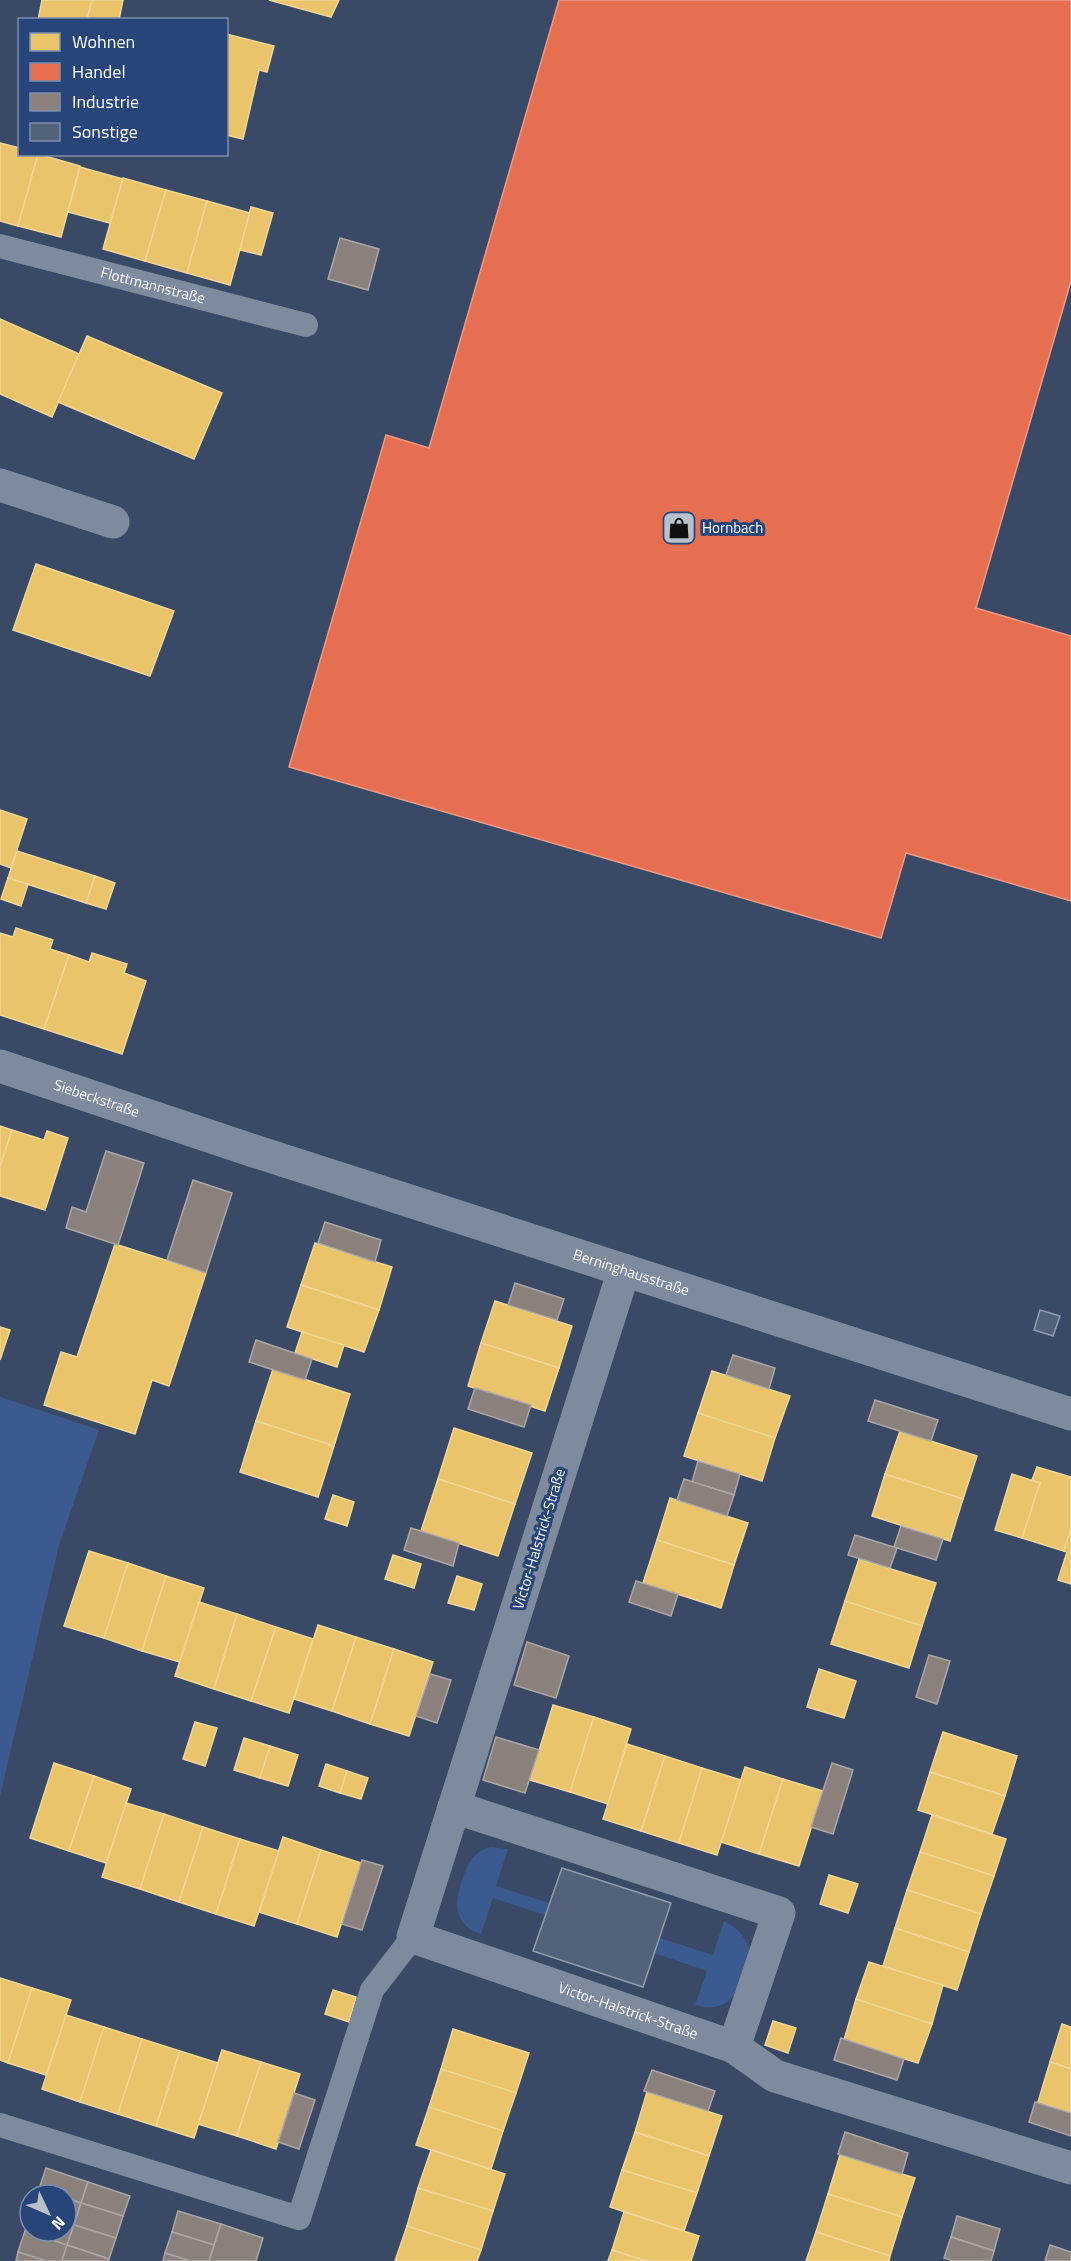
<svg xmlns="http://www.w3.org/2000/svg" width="1071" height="2261" font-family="'Titillium Web',sans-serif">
  <rect width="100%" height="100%" fill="#3a4a66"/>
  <g fill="#3b5a90">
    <path d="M0 1397 99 1430 59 1545 0 1796Z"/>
    <path d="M490 1847 508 1849 496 1886 549 1903 545 1915 493 1898 481 1934C455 1925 454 1906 461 1883 467 1866 471 1853 490 1847Z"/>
    <path d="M724 1921C738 1929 745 1935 750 1951 739 1983 738 2016 695 2005L707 1971 654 1953 660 1938 713 1955Z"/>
  </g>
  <g fill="#e9c46a" stroke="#f0d697" stroke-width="1.5">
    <path d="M42 0H92L87 20H38Z"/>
    <path d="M92 0H123L119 20H87Z"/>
    <path d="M269 0H339L331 17Z"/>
    <path d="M226 34 274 46 267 72 259 70 243 139 226 135Z"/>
    <path d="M0 143 20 148V154H38L18 226 0 221Z"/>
    <path d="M38 154 80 166 61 237 18 226Z"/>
    <path d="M80 167 123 179 110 223 68 212Z"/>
    <path d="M123 178 166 190 145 261 103 249Z"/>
    <path d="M166 190 207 201 187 273 145 261Z"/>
    <path d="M207 201 250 213 230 285 187 273Z"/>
    <path d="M251 207 273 213 261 255 240 250Z"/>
    <path d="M0 319 79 354 52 417 0 394Z"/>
    <path d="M87 336 222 393 194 459 58 402Z"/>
    <path d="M36 564 174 611 150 676 13 630Z"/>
    <path d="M0 810 27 819 11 868 0 864Z"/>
    <path d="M17 851 95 876 86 903 8 878Z"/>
    <path d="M95 876 115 883 106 909 86 903Z"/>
    <path d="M8 878 28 884 21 906 1 899Z"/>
    <path d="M16 928 53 940 50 949 69 955 44 1029 0 1015V933L13 937Z"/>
    <path d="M92 953 127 964 124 973 146 981 122 1054 44 1029 69 955 89 962Z"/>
    <path d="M0 1126 12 1130 0 1167Z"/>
    <path d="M12 1130 44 1140 47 1131 68 1138 45 1210 0 1196V1167Z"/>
    <path d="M315 1243 392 1267 379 1310 301 1285Z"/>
    <path d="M115 1244 206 1273 169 1386 152 1380 135 1434 44 1405 61 1352 77 1357Z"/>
    <path d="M301 1285 379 1310 364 1352 287 1327Z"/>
    <path d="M495 1301 572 1326 559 1368 481 1343Z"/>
    <path d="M0 1327 10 1330 0 1360Z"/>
    <path d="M302 1332 344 1345 337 1367 295 1353Z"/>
    <path d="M481 1343 559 1368 545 1411 468 1386Z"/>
    <path d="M273 1369 350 1394 334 1446 256 1421Z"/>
    <path d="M712 1371 790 1396 775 1438 698 1413Z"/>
    <path d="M698 1413 775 1438 762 1481 684 1456Z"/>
    <path d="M256 1421 334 1446 318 1497 240 1472Z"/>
    <path d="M454 1428 532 1453 515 1504 438 1479Z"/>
    <path d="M900 1431 977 1456 963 1499 885 1474Z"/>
    <path d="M1037 1467 1071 1477V1528L1064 1551 1022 1538 1040 1483 1032 1480Z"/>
    <path d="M885 1474 963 1499 950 1541 872 1516Z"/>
    <path d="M1012 1474 1040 1483 1022 1538 995 1530Z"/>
    <path d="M438 1479 515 1504 498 1556 421 1531Z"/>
    <path d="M333 1495 354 1502 347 1526 325 1519Z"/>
    <path d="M670 1498 748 1523 734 1565 657 1540Z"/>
    <path d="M1071 1528V1584L1058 1580 1067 1552 1064 1551Z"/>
    <path d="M657 1540 734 1565 721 1608 643 1583Z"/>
    <path d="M89 1551 128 1563 104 1638 64 1626Z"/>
    <path d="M393 1555 421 1564 414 1588 385 1579Z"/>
    <path d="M859 1559 936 1583 922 1626 845 1601Z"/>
    <path d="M128 1563 166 1576 142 1651 104 1638Z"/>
    <path d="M166 1576 204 1588 180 1662 142 1651Z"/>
    <path d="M457 1576 482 1584 474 1610 448 1603Z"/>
    <path d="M845 1601 922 1626 909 1668 831 1644Z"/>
    <path d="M199 1602 237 1614 214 1689 175 1676Z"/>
    <path d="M237 1614 276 1627 251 1701 214 1689Z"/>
    <path d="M318 1625 356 1637 332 1711 294 1699Z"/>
    <path d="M276 1627 313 1639 289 1713 251 1701Z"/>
    <path d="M356 1637 394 1649 370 1724 332 1711Z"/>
    <path d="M394 1649 433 1662 409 1736 370 1724Z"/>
    <path d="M819 1669 856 1681 844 1718 807 1707Z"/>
    <path d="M553 1705 594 1717 570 1792 530 1780Z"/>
    <path d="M594 1717 631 1729 608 1804 570 1792Z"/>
    <path d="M195 1722 217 1728 205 1766 183 1759Z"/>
    <path d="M943 1732 1017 1756 1005 1796 930 1772Z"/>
    <path d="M244 1738 270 1746 260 1778 234 1770Z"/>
    <path d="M627 1744 665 1756 641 1831 603 1819Z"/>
    <path d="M270 1746 298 1755 288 1786 260 1778Z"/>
    <path d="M665 1756 702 1768 679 1843 641 1831Z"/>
    <path d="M54 1763 94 1776 69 1851 30 1838Z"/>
    <path d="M326 1764 347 1771 340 1793 319 1786Z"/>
    <path d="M745 1767 783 1779 759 1854 721 1842Z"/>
    <path d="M702 1768 741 1780 717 1855 679 1843Z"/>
    <path d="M347 1771 368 1778 361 1799 340 1793Z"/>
    <path d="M930 1772 1005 1796 992 1834 918 1810Z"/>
    <path d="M94 1776 131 1789 106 1863 69 1851Z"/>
    <path d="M783 1779 823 1791 799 1866 759 1854Z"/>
    <path d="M126 1803 164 1814 140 1889 102 1877Z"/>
    <path d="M164 1814 203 1827 179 1902 140 1889Z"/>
    <path d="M932 1815 1006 1839 994 1876 920 1852Z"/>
    <path d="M203 1827 240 1839 216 1914 179 1902Z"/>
    <path d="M283 1837 321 1850 297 1924 259 1912Z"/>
    <path d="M240 1839 279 1851 254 1926 216 1914Z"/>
    <path d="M321 1850 361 1863 337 1937 297 1924Z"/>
    <path d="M920 1852 994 1876 981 1914 907 1890Z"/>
    <path d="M829 1875 858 1884 848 1913 820 1904Z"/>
    <path d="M907 1890 981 1914 969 1952 895 1928Z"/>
    <path d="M895 1928 969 1952 957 1990 883 1966Z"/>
    <path d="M869 1962 943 1985 932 2024 856 1999Z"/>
    <path d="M0 1978 32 1988 8 2063 0 2060Z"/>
    <path d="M32 1988 71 2000 46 2075 8 2063Z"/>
    <path d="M333 1990 356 1997 349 2022 325 2014Z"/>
    <path d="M856 1999 932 2024 918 2063 844 2040Z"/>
    <path d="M66 2015 104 2027 80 2102 42 2089Z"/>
    <path d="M773 2021 796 2028 788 2053 765 2045Z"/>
    <path d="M1062 2024 1071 2027V2069L1050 2062Z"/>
    <path d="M104 2027 142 2039 118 2114 80 2102Z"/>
    <path d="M453 2029 529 2053 516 2093 441 2069Z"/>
    <path d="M142 2039 180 2051 156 2126 118 2114Z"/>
    <path d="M222 2050 261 2062 237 2136 198 2124Z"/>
    <path d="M180 2051 218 2063 194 2138 156 2126Z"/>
    <path d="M261 2062 300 2074 276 2149 237 2136Z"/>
    <path d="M1050 2062 1071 2069V2113L1038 2102Z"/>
    <path d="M441 2069 516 2093 503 2131 429 2107Z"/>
    <path d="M647 2092 722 2116 709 2156 635 2132Z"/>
    <path d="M429 2107 503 2131 491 2169 416 2145Z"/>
    <path d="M635 2132 709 2156 697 2193 622 2170Z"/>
    <path d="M431 2150 505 2174 493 2211 418 2188Z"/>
    <path d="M840 2155 915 2178 902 2217 828 2194Z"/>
    <path d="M622 2170 697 2193 684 2231 610 2207Z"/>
    <path d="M418 2188 493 2211 481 2250 407 2226Z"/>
    <path d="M828 2194 902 2217 890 2256 816 2232Z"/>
    <path d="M624 2212 699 2236 691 2261H646L612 2250Z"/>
    <path d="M407 2226 481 2250 477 2261H395Z"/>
    <path d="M816 2232 890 2256 889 2261H806Z"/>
    <path d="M612 2250 646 2261H608Z"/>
  </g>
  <path fill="#e76f51" stroke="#ee9a85" stroke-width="1.5" d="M559 0H1071V281L976 608 1071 636V901L906 853 881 938 289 767 386 435 429 448Z"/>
  <g fill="#8a817c" stroke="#ada7a3" stroke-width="1.5">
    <path d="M340 238 379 249 368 290 328 279Z"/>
    <path d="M106 1151 144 1163 118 1245 66 1228 72 1207 86 1212Z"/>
    <path d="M193 1180 232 1193 206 1273 167 1260Z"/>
    <path d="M325 1222 381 1240 375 1262 318 1243Z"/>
    <path d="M515 1283 564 1299 557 1320 508 1305Z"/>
    <path d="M256 1340 312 1359 305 1380 249 1362Z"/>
    <path d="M733 1355 775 1368 769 1389 726 1375Z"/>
    <path d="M475 1388 531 1405 524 1427 468 1409Z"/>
    <path d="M875 1400 938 1420 931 1441 868 1421Z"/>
    <path d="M698 1461 740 1474 734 1495 692 1482Z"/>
    <path d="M684 1479 734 1495 727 1516 677 1500Z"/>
    <path d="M901 1526 943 1539 936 1560 894 1547Z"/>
    <path d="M411 1528 459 1543 453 1566 404 1550Z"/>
    <path d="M855 1535 897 1548 890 1568 848 1555Z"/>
    <path d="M636 1581 678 1594 671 1616 629 1602Z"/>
    <path d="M527 1642 569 1656 556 1698 514 1685Z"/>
    <path d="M929 1655 950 1661 937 1704 916 1697Z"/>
    <path d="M430 1674 451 1680 437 1723 416 1716Z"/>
    <path d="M496 1737 539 1750 525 1793 483 1780Z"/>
    <path d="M832 1763 853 1770 833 1834 811 1827Z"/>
    <path d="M362 1860 383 1866 362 1930 342 1924Z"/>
    <path d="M841 2038 904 2059 897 2080 834 2060Z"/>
    <path d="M652 2070 715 2091 708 2111 644 2091Z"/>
    <path d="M294 2093 315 2100 299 2149 278 2142Z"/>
    <path d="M1035 2102 1071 2113V2136L1029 2122Z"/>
    <path d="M845 2132 908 2153 902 2174 838 2154Z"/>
    <path d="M46 2168 88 2182 81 2203 66 2198V2195H56L39 2189Z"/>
    <path d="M88 2182 130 2196 123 2216 81 2203Z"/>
    <path d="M66 2198 81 2203 74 2225 66 2222Z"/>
    <path d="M81 2203 123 2216 116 2238 74 2225Z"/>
    <path d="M178 2211 221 2224 214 2245 172 2232Z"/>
    <path d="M957 2216 1000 2229 994 2251 951 2237Z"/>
    <path d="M30 2217V2231H66V2222L74 2225 67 2245 25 2231Z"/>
    <path d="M221 2224 263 2238 256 2261H209Z"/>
    <path d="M74 2225 116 2238 109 2259 67 2245Z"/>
    <path d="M25 2231 67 2245 62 2261H46L18 2252Z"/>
    <path d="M172 2232 214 2245 209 2261H190L165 2253Z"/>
    <path d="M951 2237 994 2251 991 2261H953L944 2258Z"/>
    <path d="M67 2245 109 2259V2261H62Z"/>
    <path d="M1050 2245 1071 2252V2261H1045Z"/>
    <path d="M18 2252 46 2261H16Z"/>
    <path d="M165 2253 190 2261H163Z"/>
  </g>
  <g fill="#546279" stroke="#919bac" stroke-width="1.5">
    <path d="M1040 1310 1060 1316 1053 1336 1034 1330Z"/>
    <path d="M562 1868 671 1903 643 1987 533 1951Z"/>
  </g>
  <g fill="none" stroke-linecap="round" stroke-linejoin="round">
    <g stroke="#7e8a9d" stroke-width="24">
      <path id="s1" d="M0 246 306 325"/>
      <path d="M0 2125 299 2218 372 1990 413 1937"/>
    </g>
    <g stroke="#7e8a9d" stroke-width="33">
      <path d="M0 485 113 522"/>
      <path id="s2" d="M0 1066 257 1152 1071 1414"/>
      <path id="s3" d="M624 1270 413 1937 734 2047 775 2076 1071 2168"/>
      <path d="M454 1807 779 1913 734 2047"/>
    </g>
  </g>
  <defs>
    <g id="shop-square" transform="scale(1.725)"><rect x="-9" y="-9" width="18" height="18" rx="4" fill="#bac0c9" stroke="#274579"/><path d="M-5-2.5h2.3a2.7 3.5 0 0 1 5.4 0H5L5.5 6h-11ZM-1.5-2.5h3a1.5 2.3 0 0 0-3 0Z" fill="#111"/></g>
  </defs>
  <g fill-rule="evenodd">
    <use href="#shop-square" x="679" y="528"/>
  </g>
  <g text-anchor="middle" stroke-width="6" stroke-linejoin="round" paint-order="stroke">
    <g font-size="15" fill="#fff" stroke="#274579">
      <text dy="5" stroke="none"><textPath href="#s1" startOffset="158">Flottmannstraße</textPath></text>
      <text dy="5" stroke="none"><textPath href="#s2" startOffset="102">Siebeckstraße</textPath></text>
      <text dy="5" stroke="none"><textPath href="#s2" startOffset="664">Berninghausstraße</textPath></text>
      <text transform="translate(539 1539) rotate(-73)" y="5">Victor-Halstrick-Straße</text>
      <text dy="5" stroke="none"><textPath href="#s3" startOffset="927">Victor-Halstrick-Straße</textPath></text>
    </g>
    <g font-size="15" fill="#fff" stroke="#274579" text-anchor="start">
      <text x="702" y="533">Hornbach</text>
    </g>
  </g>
  <rect x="18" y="18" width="210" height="138" fill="#274579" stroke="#7d8faf" stroke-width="1.5"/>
  <rect x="30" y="33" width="30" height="18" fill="#e9c46a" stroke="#7d8faf" stroke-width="1.5"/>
  <text x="72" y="48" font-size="18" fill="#ffffff">Wohnen</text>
  <rect x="30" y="63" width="30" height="18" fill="#e76f51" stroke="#7d8faf" stroke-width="1.5"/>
  <text x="72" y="78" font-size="18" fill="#ffffff">Handel</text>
  <rect x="30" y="93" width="30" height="18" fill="#8a817c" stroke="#7d8faf" stroke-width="1.5"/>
  <text x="72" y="108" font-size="18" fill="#ffffff">Industrie</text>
  <rect x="30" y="123" width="30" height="18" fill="#546279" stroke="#7d8faf" stroke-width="1.5"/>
  <text x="72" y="138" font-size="18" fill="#ffffff">Sonstige</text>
  <g transform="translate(48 2213) rotate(134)"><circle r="28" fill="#274579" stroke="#7d8faf" stroke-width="1.5"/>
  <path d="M0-4.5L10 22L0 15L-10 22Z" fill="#bac0c9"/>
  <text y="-9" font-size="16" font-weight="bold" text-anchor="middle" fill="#ffffff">N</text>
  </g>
</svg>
